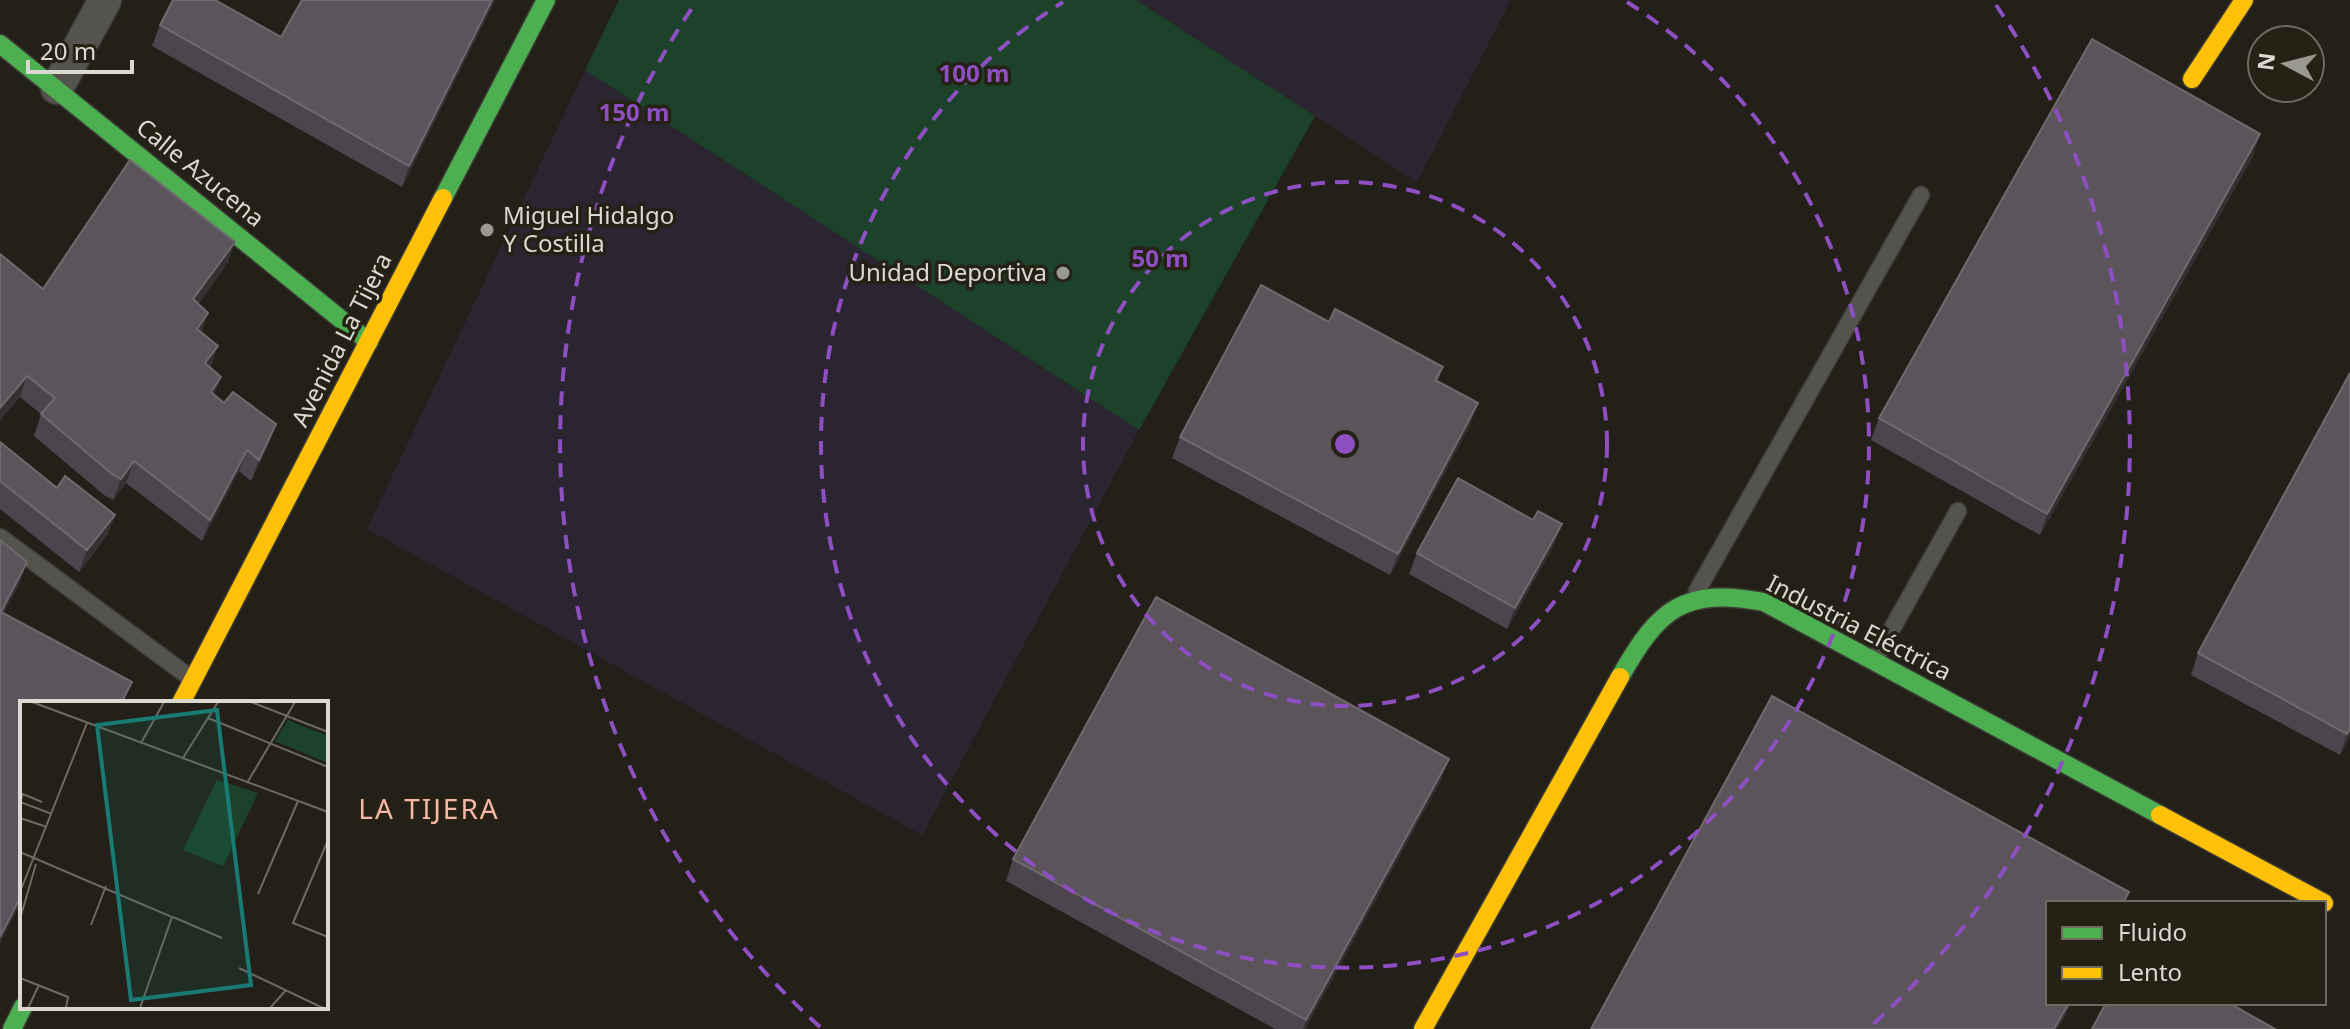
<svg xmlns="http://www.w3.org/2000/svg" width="2350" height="1029" font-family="'Noto Sans',sans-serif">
  <rect width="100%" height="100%" fill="#222018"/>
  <g fill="#2b2531">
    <path d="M1136 0H1511L1417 182Z"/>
    <path d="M585 70 1139 430 922 835 367 529Z"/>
  </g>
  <path fill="#1c432a" d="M619 0H1136L1315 116 1139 430 585 70Z"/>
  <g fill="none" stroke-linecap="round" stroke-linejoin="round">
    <g stroke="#3d3b35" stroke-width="19">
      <g id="lane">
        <path d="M0 537 192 679"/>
        <path d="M1697 591 1921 195"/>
        <path d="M1875 659 1958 511"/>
      </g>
    </g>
    <g stroke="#3d3b35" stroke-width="35">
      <path id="street" d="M57 88 105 0"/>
    </g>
    <g stroke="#3d3b35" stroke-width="21">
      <g id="fast">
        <path d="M0 44 369 342"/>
        <path d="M443 198 546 0"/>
        <path d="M1620 677C1659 608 1684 587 1764 602L2160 815"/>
        <path d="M12 1029 23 1007"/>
      </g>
    </g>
    <g stroke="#3d3b35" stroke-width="21">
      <g id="slow">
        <path d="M2192 79 2244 0"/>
        <path d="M181 703 443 198"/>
        <path d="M2160 815 2324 903"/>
        <path d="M1423 1029 1620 677"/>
      </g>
    </g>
    <use href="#lane" stroke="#54534d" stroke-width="16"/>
    <use href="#street" stroke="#54534d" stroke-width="32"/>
    <use href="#fast" stroke="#4caf50" stroke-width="18"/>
    <use href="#slow" stroke="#ffc107" stroke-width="18"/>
  </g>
  <g fill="#4c454d">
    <path d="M302 0H495L402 187 152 46 160 25 281 37Z"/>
    <path d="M2253 156 2040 535 1871 440 1879 418Z"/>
    <path d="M235 242 227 264 198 304 208 313 201 333 210 368 214 394 268 445 251 481 239 471 202 541 126 483 113 500 104 495 34 436 41 414 20 397 0 420V254L43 289Z"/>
    <path d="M1329 322 1443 367 1438 381 1470 425 1390 575 1172 458 1180 437Z"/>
    <path d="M2350 373V736L2340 755 2191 675 2198 653Z"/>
    <path d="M0 442 57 488 115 515 107 536 79 572 0 509Z"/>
    <path d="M1554 545 1507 629 1409 574 1417 553Z"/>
    <path d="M1441 780 1305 1029H1275L1006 881 1013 859Z"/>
  </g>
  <g fill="#353032">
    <path d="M492 0H495L402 187 409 166Z"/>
    <path d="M2260 134 2253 156 2040 535 2047 514Z"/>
    <path d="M235 242 227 264 185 321 193 299Z"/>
    <path d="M208 313 201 335 197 329Z"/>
    <path d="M218 346 211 367 197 385 205 363Z"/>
    <path d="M27 376 20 397 0 420V408Z"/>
    <path d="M221 377 213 398 211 392Z"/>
    <path d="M1478 403 1470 425 1390 575 1398 554Z"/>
    <path d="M276 424 268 445 251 481 259 460Z"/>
    <path d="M247 450 239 471 202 541 210 520Z"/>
    <path d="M134 461 126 483 113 500 121 479Z"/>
    <path d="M115 515 107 536 79 572 87 550Z"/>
    <path d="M1562 524 1554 545 1507 629 1515 608Z"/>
    <path d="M27 562 20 583 0 620V614Z"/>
    <path d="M132 682 124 703H121Z"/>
    <path d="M2350 729V736L2340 755 2347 734Z"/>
    <path d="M1449 759 1441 780 1305 1029H1303L1306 1020Z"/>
    <path d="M22 894V901L0 943V937Z"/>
    <path d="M2069 1003H2072L2058 1029H2054Z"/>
  </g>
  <g fill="#5b555b" stroke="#6f6a6e" stroke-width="2">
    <path d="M173 0H215L281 37 302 0H492L409 166 160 25Z"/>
    <path d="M2092 39 2260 134 2047 514 1879 418Z"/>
    <path d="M130 160 235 242 193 299 208 313 197 329 218 346 205 363 221 377 211 392 224 403 233 392 276 424 259 460 247 450 210 520 134 461 121 479 112 474 41 414 55 398 27 376 0 408V254L43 289Z"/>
    <path d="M1261 285 1329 322 1335 309 1443 367 1435 380 1478 403 1398 554 1180 437Z"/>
    <path d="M2350 373V729L2347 734 2198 653Z"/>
    <path d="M0 442 57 488 65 476 115 515 87 550 0 481Z"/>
    <path d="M1458 478 1533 520 1538 511 1562 524 1515 608 1417 553Z"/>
    <path d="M0 540 27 562 1 612 132 682 121 703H22V894L0 937Z"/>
    <path d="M1156 597 1449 759 1306 1020 1013 859Z"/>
    <path d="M1772 696 2129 892 2123 903H2048V1003H2069L2054 1029H1591Z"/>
    <path d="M2106 1003H2229L2275 1029H2092Z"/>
  </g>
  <g fill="none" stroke="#8e4fc3" stroke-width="4" stroke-dasharray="14 10">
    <circle cx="1345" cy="444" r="262"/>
    <path d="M1627 2A524 524 0 1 1 1063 2"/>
    <path d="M820 1027A785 785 0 0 1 694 5M1996 5A785 785 0 0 1 1870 1027"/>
  </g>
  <g fill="#9a9990" stroke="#252215" stroke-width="3">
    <circle cx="487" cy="230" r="8"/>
    <circle cx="1063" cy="273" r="8"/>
  </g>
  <g text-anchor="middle" stroke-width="7" stroke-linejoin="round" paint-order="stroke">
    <g font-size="24" fill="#dbdad1" stroke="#252215">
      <text transform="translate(200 173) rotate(39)" y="8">Calle Azucena</text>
      <text transform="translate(342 340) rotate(-63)" y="8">Avenida La Tijera</text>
      <text transform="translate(1859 628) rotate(27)" y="8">Industria Eléctrica</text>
    </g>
    <g font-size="24" fill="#dbdad1" stroke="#252215" text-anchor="start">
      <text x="503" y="224">Miguel Hidalgo<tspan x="503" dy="28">Y Costilla</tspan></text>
      <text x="1047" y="281" text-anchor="end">Unidad Deportiva</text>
    </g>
    <g font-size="28" letter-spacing="2" fill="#f9b7a7" stroke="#252215">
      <text x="429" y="819">LA TIJERA</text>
    </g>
  </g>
  <g transform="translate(20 701)">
    <rect width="308" height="308" fill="#222018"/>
    <path d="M268 19 308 35V62L255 40ZM197 79 238 92 203 165 163 149Z" fill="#1c432a"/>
    <path fill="none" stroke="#6c6a62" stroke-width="2" d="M12 1 308 111M231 1 308 31M188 17 308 66M121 42 144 1M163 57 198 1M227 82 275 1M22 101 3 93 0 101 32 113M0 117 27 126M308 139 273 222 308 236M0 151 152 216 120 307M0 191 67 22M238 193 278 100M153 216 202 237M0 218 16 163M71 224 86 185M219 267 303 307M0 277 48 296 46 307M8 307 19 284M250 307 266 289"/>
    <path fill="#197b73" fill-opacity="0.15" stroke="#197b73" stroke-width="4" d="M197 9 231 284 111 299 77 24Z"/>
    <rect width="308" height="308" fill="none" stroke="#dbdad1" stroke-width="4"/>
  </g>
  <circle cx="1345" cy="444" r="12" fill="#8e4fc3" stroke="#252215" stroke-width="4"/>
  <g font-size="24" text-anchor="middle" font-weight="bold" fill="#8e4fc3" stroke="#252215" stroke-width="7" stroke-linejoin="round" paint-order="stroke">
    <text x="974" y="82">100 m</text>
    <text x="634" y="121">150 m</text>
    <text x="1160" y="267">50 m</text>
  </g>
  <rect x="2046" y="901" width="280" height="104" fill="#252215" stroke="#6e6c60" stroke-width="2"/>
  <rect x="2062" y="927" width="40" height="12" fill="#4caf50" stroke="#6e6c60" stroke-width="2"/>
  <text x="2118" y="941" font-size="24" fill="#dbdad1">Fluido</text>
  <rect x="2062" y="967" width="40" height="12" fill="#ffc107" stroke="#6e6c60" stroke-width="2"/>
  <text x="2118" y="981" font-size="24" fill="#dbdad1">Lento</text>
  <g transform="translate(2286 64) rotate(277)"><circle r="38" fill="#252215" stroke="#6e6c60" stroke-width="2"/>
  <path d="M0-6L14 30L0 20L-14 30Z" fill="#9a9990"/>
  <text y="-12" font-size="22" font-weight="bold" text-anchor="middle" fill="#dbdad1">N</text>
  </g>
  <path d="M28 60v12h104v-12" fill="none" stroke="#dbdad1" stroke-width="4"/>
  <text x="40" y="60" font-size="24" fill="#dbdad1" stroke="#252215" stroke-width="6" paint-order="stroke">20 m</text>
</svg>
